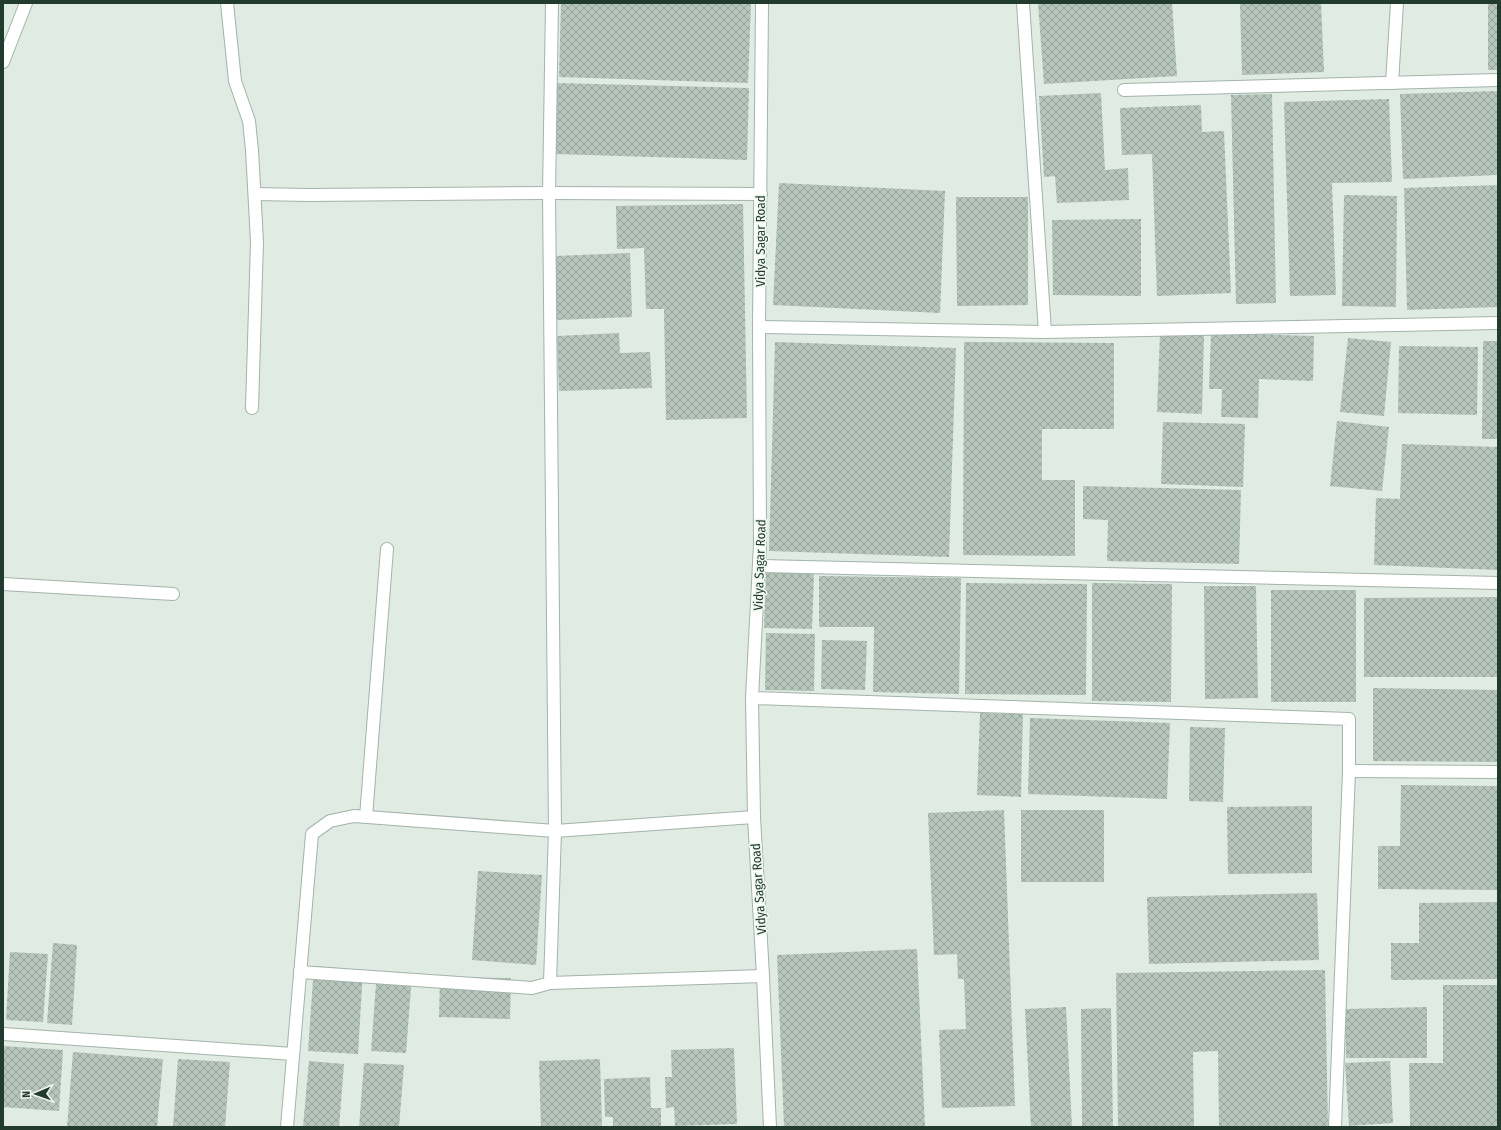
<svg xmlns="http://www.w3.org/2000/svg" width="1501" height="1130" font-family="'Fira Sans Condensed',sans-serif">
  <defs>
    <pattern id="building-cross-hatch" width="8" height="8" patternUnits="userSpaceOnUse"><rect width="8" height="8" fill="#b6c6bc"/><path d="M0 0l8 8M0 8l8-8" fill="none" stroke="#94a299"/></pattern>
  </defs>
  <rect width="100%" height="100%" fill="#e0ebe4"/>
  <g fill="url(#building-cross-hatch)">
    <path d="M561 3H751L748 83 559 77Z"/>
    <path d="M1038 3H1172L1177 76 1044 84Z"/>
    <path d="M1284 3H1321L1324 72 1242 75 1240 4Z"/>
    <rect x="1488" y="3" width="10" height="67"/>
    <path d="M556 83 749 88 747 160 555 154Z"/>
    <path d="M1498 91V175L1403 179 1400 94Z"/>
    <path d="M1101 93 1105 170 1128 168 1129 200 1057 203 1055 176 1044 177 1039 96Z"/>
    <path d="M1272 94 1276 303 1236 304 1231 95Z"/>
    <path d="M1389 99 1392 182 1332 183 1336 295 1290 296 1284 102Z"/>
    <path d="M1201 105 1202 132 1224 131 1231 293 1157 296 1152 154 1122 155 1120 108Z"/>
    <path d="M779 183 945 191 940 313 773 305Z"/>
    <path d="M1498 185V307L1407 310 1404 188Z"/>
    <path d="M1344 195 1397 196 1396 307 1342 306Z"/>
    <path d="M956 197H1028V305L957 306Z"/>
    <path d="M743 204 747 418 666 420 664 309H646L644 248 617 249 616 206Z"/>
    <path d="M1141 219V296L1053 295 1052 220Z"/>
    <path d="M630 253 632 317 557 320 554 256Z"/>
    <path d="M619 333 620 353 650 352 652 388 559 391 557 336Z"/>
    <path d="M1160 333 1204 335 1202 414 1157 412Z"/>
    <path d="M1211 333 1314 336 1313 381 1259 379 1258 418 1221 417 1222 389H1209Z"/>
    <path d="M1348 338 1391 342 1384 416 1340 412Z"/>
    <path d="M1483 341H1498V439H1482Z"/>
    <path d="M775 342 956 348 949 557 769 551Z"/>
    <path d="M964 342 1114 343V429H1042V480H1075V556L963 555Z"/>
    <path d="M1399 346 1478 347 1477 415 1398 413Z"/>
    <path d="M1337 421 1389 427 1382 491 1330 486Z"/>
    <path d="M1163 422 1245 424 1243 487 1161 484Z"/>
    <path d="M1402 444 1498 447V570L1374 565 1376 498 1400 499Z"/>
    <path d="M1083 486 1241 490 1239 564 1107 561 1108 520 1083 519Z"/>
    <path d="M766 572 814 574 812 629 764 628Z"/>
    <path d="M819 576 961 578 959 694 873 692 874 627H819Z"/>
    <path d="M966 583 1087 584 1086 695 965 694Z"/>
    <path d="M1092 583 1172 584 1171 702 1092 701Z"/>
    <path d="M1204 586H1256L1258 698 1205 699Z"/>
    <rect x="1271" y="590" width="85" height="112"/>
    <path d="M1498 597V677H1364V598Z"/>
    <path d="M766 633 815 634 814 691 765 690Z"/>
    <path d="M822 640 867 641 865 690 821 689Z"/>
    <path d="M1373 688 1498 690V762L1373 761Z"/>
    <path d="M980 713 1023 714 1021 797 977 795Z"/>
    <path d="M1030 718 1170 723 1167 799 1028 794Z"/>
    <path d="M1190 727 1225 728 1223 802 1189 801Z"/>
    <path d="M1401 785 1498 786V890L1378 889V846H1400Z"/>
    <path d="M1312 806V873L1228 874 1227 807Z"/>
    <path d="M1004 810 1015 1106 942 1108 939 1030 966 1029 964 979H958L957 954 934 955 928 813Z"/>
    <rect x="1021" y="810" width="83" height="72"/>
    <path d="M478 871 542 875 536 965 472 960Z"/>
    <path d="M1317 893 1319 960 1149 964 1147 897Z"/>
    <path d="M1498 902V979L1391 980V943H1419V903Z"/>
    <path d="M53 943 77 945 72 1025 47 1023Z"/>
    <path d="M917 949 925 1127H784L777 955Z"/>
    <path d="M10 952 48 954 43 1022 6 1020Z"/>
    <path d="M314 966 363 970 358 1054 308 1051Z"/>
    <path d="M1325 970 1328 1127H1219L1218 1051 1193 1052 1194 1127H1118L1116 973Z"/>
    <path d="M377 971 412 975 406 1053 371 1051Z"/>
    <path d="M440 977 511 978 510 1019 439 1017Z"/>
    <path d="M1443 985H1498V1127L1410 1126 1409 1063H1443Z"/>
    <path d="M1066 1007 1072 1127H1031L1025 1009Z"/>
    <path d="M1427 1007V1058H1346L1345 1009Z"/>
    <path d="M1111 1008 1113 1127H1082L1081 1009Z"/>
    <path d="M3 1046 63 1050 59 1111 3 1107Z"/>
    <path d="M734 1048 737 1124 675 1126 674 1107 666 1108 665 1077H672L671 1050Z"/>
    <path d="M73 1052 163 1059 157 1127H67Z"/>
    <path d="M178 1059 230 1062 225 1127H173Z"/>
    <path d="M600 1059 602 1127H541L539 1061Z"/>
    <path d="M309 1061 344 1064 339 1127H303Z"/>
    <path d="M1390 1061 1393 1123 1349 1126 1345 1063Z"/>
    <path d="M364 1063 404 1065 399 1127H359Z"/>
    <path d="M650 1077 651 1108H661V1127H613V1117H605L604 1079Z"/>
  </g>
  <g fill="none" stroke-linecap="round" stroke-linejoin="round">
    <g stroke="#a3b3aa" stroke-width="14">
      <g id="street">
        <path d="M227 3 235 81 249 121 252 150 257 242 252 408"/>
        <path d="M762 3 759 327 760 544 752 698 754 817 763 976 770 1127"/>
        <path d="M1023 3 1045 332"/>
        <path d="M1392 83 1397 3"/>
        <path d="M1124 90 1498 80"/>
        <path d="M255 194 308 195 549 193 761 194"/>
        <path d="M759 327 1045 332 1498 323"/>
        <path d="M760 566 1498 583"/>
        <path d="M3 584 173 594"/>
        <path d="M752 698 1349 719V771L1335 1127"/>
        <path d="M1349 771 1498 772"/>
        <path d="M366 817 387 549"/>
        <path d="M300 972 532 988 550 983 763 976"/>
        <path d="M550 983 555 831 549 193 552 3"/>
        <path d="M3 1034 293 1054"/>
        <path d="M287 1127 312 834 330 821 354 816 555 831 754 817"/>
      </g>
    </g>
    <g stroke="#9fb7a9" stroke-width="14">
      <path id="secondary" d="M3 62 26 3"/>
    </g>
    <use href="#street" stroke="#fff" stroke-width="12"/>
    <use href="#secondary" stroke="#fff" stroke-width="12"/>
  </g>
  <g text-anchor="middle" stroke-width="3.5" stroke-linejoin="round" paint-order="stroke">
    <g font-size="13" fill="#213c2e" stroke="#f1f8f2">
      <text transform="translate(760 241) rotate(-90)" y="5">Vidya Sagar Road</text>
      <text transform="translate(759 565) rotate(-88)" y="5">Vidya Sagar Road</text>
      <text transform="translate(758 889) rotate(-94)" y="5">Vidya Sagar Road</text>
    </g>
  </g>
  <rect width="1501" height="1130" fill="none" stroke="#213c2e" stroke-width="8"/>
  <g transform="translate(36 1094) rotate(268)" stroke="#f1f8f2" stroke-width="3" paint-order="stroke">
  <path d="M0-3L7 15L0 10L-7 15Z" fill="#213c2e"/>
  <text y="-6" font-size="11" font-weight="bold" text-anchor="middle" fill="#213c2e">N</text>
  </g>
</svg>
